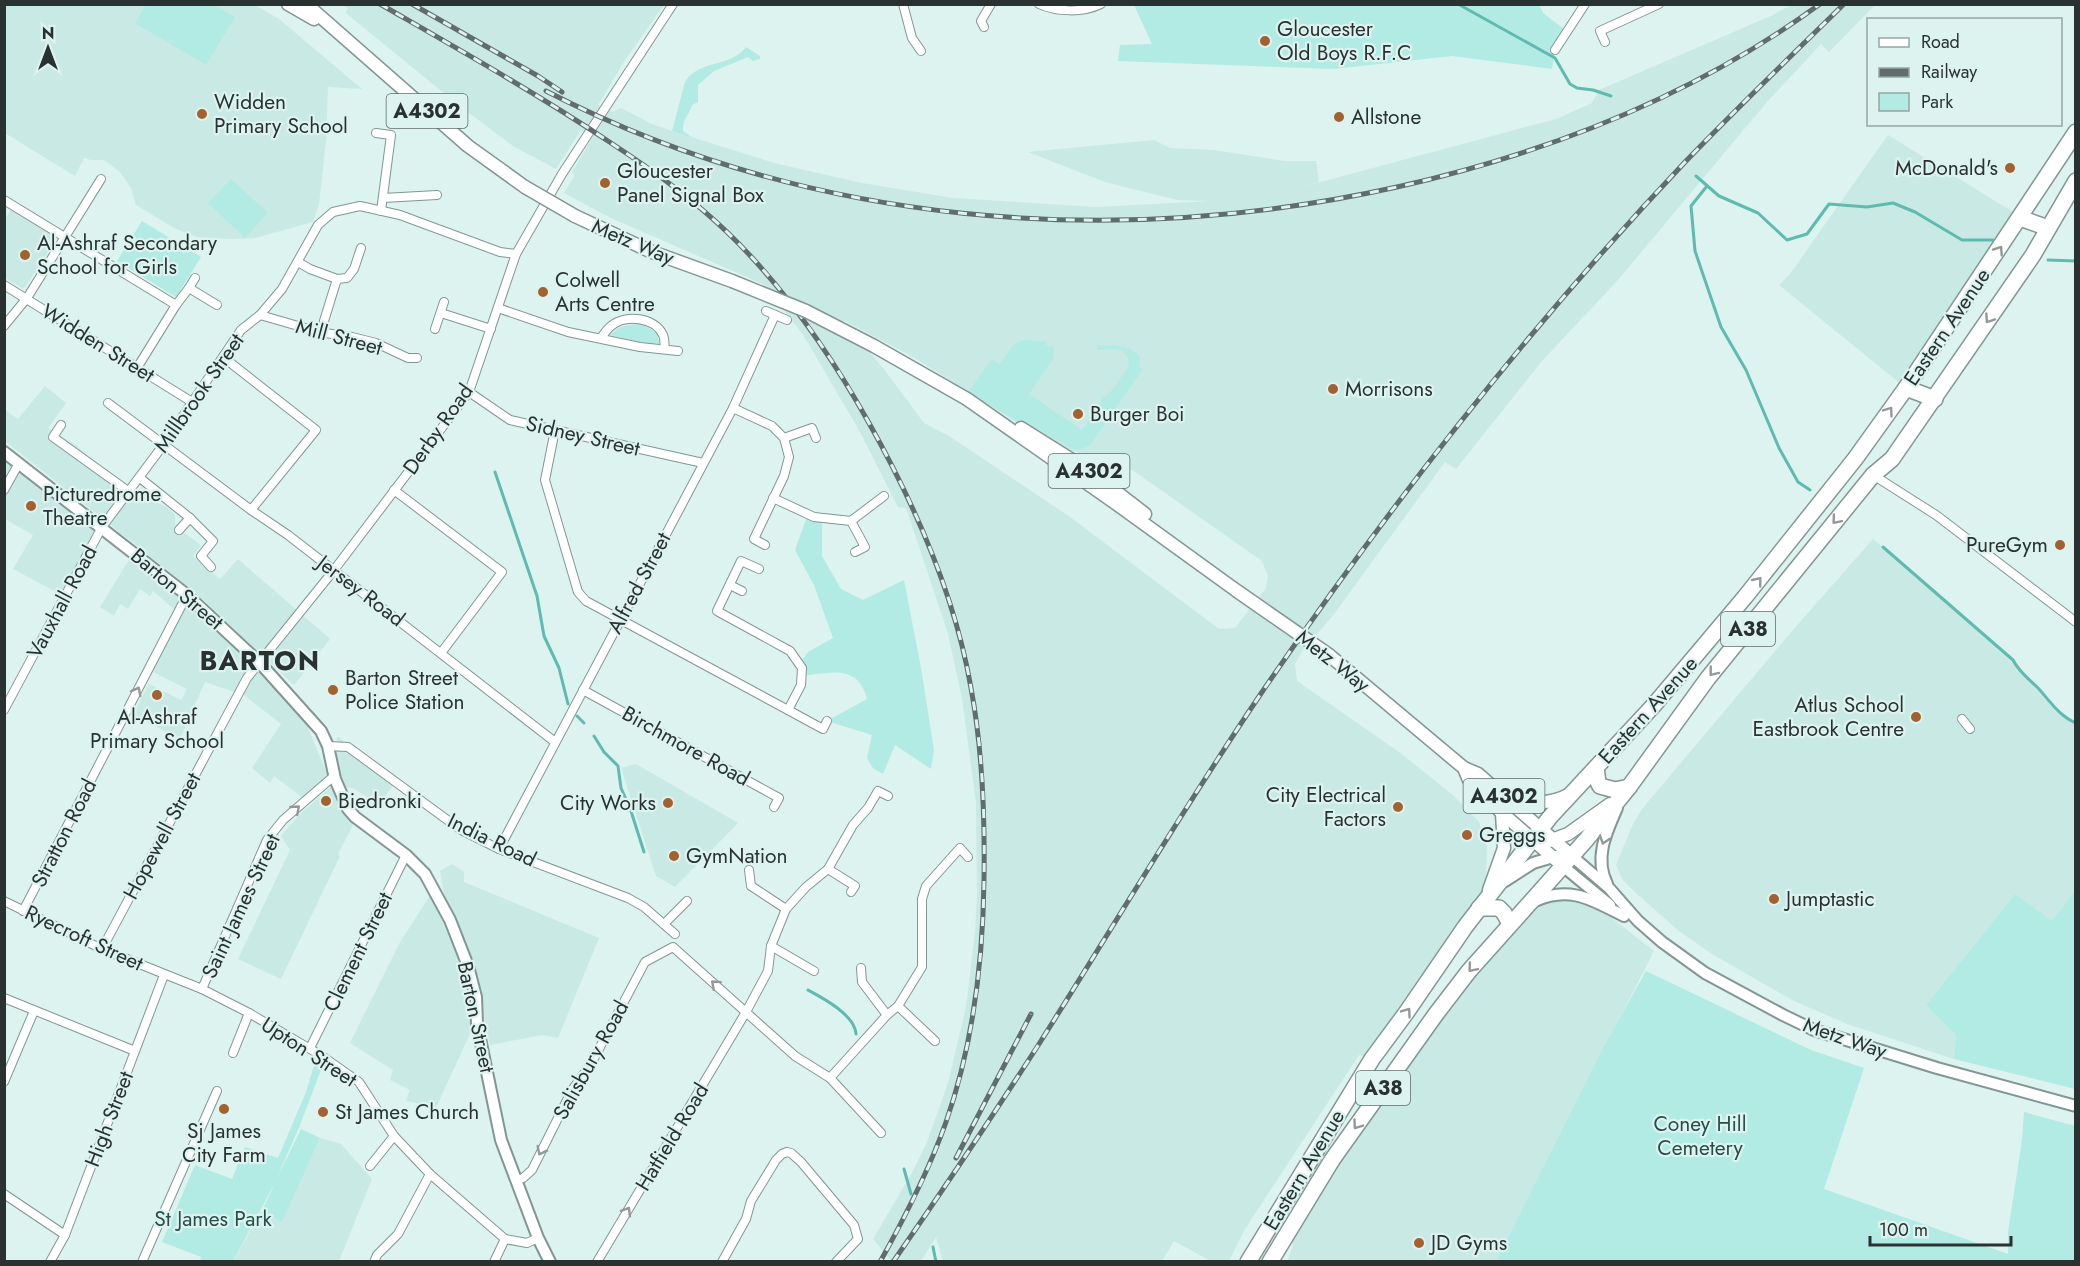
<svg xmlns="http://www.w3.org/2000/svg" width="2080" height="1266" font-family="Jost,sans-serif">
  <rect width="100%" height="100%" fill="#dcf3ef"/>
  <g fill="#c9e9e4" fill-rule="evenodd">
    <path d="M4 5H255L279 19 362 89 328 87 326 140 319 204 313 222 255 238 230 239 197 237 176 229 136 205 131 188 119 171 104 160H91L84 158 75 176 5 133Z"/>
    <path d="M341 5H664L625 60 598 105 612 112 621 108 652 124 672 131 774 163 862 183 953 198 1096 207 1212 201 1178 200 1132 189 1105 182 1028 152 1154 140 1170 148 1214 150 1284 161H1316L1319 182 1302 187 1556 119 1592 103 1599 90 1773 15 1791 5H1875L1829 52 1821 44 1767 102 1617 281 1541 362 1456 469 1445 462 1331 618 1302 651 1295 664 1297 681 1399 752 1453 795 1479 822 1487 847 1485 900 1372 1059 1359 1055 1245 1229 1229 1261H1211L1174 1241 1162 1261H943L936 1237 921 1261H891L873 1239 912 1173 927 1142 948 1083 966 1007 975 932 977 897 976 803 962 698 948 634 906 508 898 507 860 432 804 336 765 285 611 218 564 193 575 175 572 172 593 137 581 130 556 169 513 146 456 103 346 13 348 8ZM843 320 913 357 1016 422 1029 426 1068 449 1134 471 1262 561 1268 576 1266 588 1235 628 1219 629 1070 517 949 436 924 423 886 372Z"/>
    <path d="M1888 135 2013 212 2020 218 1906 388 1779 285 1790 274Z"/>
    <path d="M12 209 57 238 24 289 5 278 4 220Z"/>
    <path d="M45 386 66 403 48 428 74 444 127 487 168 508 175 514V526L201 545 193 556 220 579 238 559 330 639 294 685 195 592 5 441 4 409 18 419Z"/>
    <path d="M4 456 98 531 62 595 13 569 33 535 5 519Z"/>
    <path d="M1873 539 2013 660 2019 671 2037 687 2058 711 2069 721 2075 724V891L2052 922 2015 894 1926 1005 1956 1035 1954 1059 1847 1024 1792 1000 1712 954 1679 931 1636 893 1622 879 1616 865 1633 824 1642 809 1786 638Z"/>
    <path d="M132 555 166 581 264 671 303 716 328 776 303 798 274 776 270 783 252 768 281 724 244 695 205 682 180 739 133 715 149 684 181 700 187 689 151 671 182 616 153 591 150 596 140 589 128 609 120 604 114 616 100 607Z"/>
    <path d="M337 736 394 784 379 804 353 788 344 787 339 781 336 764Z"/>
    <path d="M636 764 738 823 675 887 656 876 621 768Z"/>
    <path d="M331 787 342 808 354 823 338 854 340 856 281 979 238 959 290 850 281 836 300 814Z"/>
    <path d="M452 864 464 872V882L599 938 558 1038 542 1035 490 1045 469 956 444 893 440 871Z"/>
    <path d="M431 894 457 957 473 1027 434 1112 422 1104 406 1101 410 1090 390 1080 393 1070 350 1043 399 944Z"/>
    <path d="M1562 897 1583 901 1609 916 1654 951 1496 1261 1287 1262 1293 1246 1292 1240 1328 1177 1450 1006 1491 955 1537 907 1545 902Z"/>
    <path d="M320 1138 341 1144 372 1179 339 1261 233 1262 261 1211 282 1221Z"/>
  </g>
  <g fill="#b2ebe4">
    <path d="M146 5H214L235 17 206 65 135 23Z"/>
    <path d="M1134 5H1539L1544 14 1567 31 1555 50 1552 69 1452 56 1334 69 1118 61 1120 45 1152 44Z"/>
    <path d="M746 47 760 56V59L753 61 748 57 714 71 698 85V102L692 105C690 114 682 120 683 131L693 138 672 131 685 82C699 59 731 68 746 47Z"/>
    <path d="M231 179 268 213 245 238 208 203Z"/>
    <path d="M142 221 201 257 176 297 117 261Z"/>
    <path d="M640 324C650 328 659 332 659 344L641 342 610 335C618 325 629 325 640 324Z"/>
    <path d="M1026 340 1046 342V345L1054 347 1053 359 1029 394 1082 430 1101 402 1102 396 1105 397 1112 390 1129 366C1129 346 1113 349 1098 350L1097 345C1113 346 1130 344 1140 357L1139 367 1143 369 1091 444 1082 449H1072L1037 428 1016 421 969 391 992 359 1000 364 1014 344Z"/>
    <path d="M808 514 822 518V556L841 589 863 600 904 580 921 668 934 750 931 769 895 745 883 774 873 768 867 758 872 735 827 721 867 699C858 663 830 673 801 676L799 664 808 652 833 638 814 585 795 550Z"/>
    <path d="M2075 891V1089L1954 1059 1956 1035 1926 1005 2015 894 2052 921Z"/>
    <path d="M1646 971 1811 1050 1864 1068 1824 1189 2008 1254V1232L2022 1140 2024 1112 2075 1126V1261H1496L1602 1050Z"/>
    <path d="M316 1059 324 1062 300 1125 276 1180 301 1129 320 1138 282 1222 262 1211 276 1181 233 1261H200L201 1257 162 1242 195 1165 232 1179 245 1147 278 1158 306 1092Z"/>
  </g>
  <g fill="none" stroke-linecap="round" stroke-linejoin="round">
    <g stroke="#5fbab0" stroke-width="3">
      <path d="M1458 4 1555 58 1570 84 1577 88 1593 90 1611 96"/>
      <path d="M1696 176 1719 196 1758 213 1787 240 1807 234 1829 204 1867 207 1893 203 1915 212 1962 240H1993"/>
      <path d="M1707 186 1691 206 1695 251 1721 327 1746 370 1779 448 1798 482 1810 490"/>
      <path d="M2048 260 2076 261"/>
      <path d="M495 472 537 596 544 636 559 668 568 704"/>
      <path d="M1883 547 2013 660C2019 672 2028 678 2038 688 2050 701 2059 716 2076 723"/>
      <path d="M577 716 584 723"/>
      <path d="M594 736 604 752 618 766 621 788 630 808 644 852"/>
      <path d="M808 990C823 998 855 1015 856 1034"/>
      <path d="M904 1169 911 1194"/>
      <path d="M933 1247 936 1262"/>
    </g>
    <g stroke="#829794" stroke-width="10">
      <g id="street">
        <path d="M903 4 912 38 921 51"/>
        <path d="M1039 4C1057 12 1083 13 1101 4"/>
        <path d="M984 27 981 21 991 4"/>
        <path d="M1605 42 1600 31 1659 4"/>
        <path d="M1555 50 1585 4"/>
        <path d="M376 133 391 135 381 211"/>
        <path d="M383 198 437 195"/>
        <path d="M4 200 176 305"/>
        <path d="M298 262 310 269 337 279"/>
        <path d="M195 278 189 288 217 305"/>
        <path d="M4 285 192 402"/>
        <path d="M498 308 568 332 640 347 678 351"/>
        <path d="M766 311 787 320"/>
        <path d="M441 313 491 329"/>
        <path d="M260 315 319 332 352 337 376 343 408 358H417"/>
        <path d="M324 321 337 279 347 278 354 269 361 248"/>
        <path d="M4 326 27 298 101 179"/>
        <path d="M435 329 444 302"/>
        <path d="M601 338C604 334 607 329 611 326 625 314 655 317 663 335 665 338 664 345 665 349"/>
        <path d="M223 357 316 430 251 510"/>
        <path d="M137 368 176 305 189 288"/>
        <path d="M469 392 510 420 703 463"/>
        <path d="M108 403 251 510 288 535 555 742"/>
        <path d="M733 408 772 426 784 438 789 457 784 476 754 539 765 545"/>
        <path d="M61 425 53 437 128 491"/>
        <path d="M555 430 545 480 578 592 586 601 788 710"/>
        <path d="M784 438 812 428 816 438"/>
        <path d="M1873 475 1936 515 2076 622"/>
        <path d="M140 478 190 518 213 541 201 556 211 567"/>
        <path d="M4 490 19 463"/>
        <path d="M394 490 502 572 441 653"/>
        <path d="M773 498 814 517 851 521 884 496"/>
        <path d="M851 521 865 547 855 552"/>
        <path d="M179 530 190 518"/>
        <path d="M759 569 741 561 717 611 790 651 802 668 801 685 788 710 823 729 827 721"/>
        <path d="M730 585 742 591"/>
        <path d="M583 690 779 798 774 807"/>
        <path d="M4 710 102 527 164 444 241 330 260 315 282 289 318 225 333 212 360 206 400 215 500 252 516 254"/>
        <path d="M1962 719 1970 729"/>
        <path d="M328 746 348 747 461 830 499 849 628 898 644 907 675 934"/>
        <path d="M499 849 733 408 775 315"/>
        <path d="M828 869 855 886 851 892"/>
        <path d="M749 870 751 886 786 909"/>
        <path d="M4 901 102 949 202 989 249 1013 322 1056 359 1082 394 1136 430 1174 505 1239 527 1243 538 1238"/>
        <path d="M23 911 187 595"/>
        <path d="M664 924 687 901"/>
        <path d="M771 946 814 971"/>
        <path d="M102 949 247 678 334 570 469 392 516 254 562 174 673 4"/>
        <path d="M861 968 862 982 887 1015"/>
        <path d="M202 989 267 840 283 820 334 776"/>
        <path d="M4 998 135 1051"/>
        <path d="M898 1006 935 1041"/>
        <path d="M310 1048 406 855"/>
        <path d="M233 1053 249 1013"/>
        <path d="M830 1078 887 1015 898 1006 922 967V899L926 886 960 848 968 857"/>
        <path d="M4 1082 34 1011"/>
        <path d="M370 1166 394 1136"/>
        <path d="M516 1180 523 1178 532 1170 572 1090 591 1064 645 962 673 947 795 1056 830 1078 881 1133"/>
        <path d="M4 1194 65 1235"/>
        <path d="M50 1262 65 1235 164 975"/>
        <path d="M142 1262 217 1091"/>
        <path d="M374 1262 377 1255 398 1234 430 1174"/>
        <path d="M494 1262 505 1239"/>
        <path d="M597 1262 746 1012 768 971 771 946 786 909 806 887 828 869 853 825 868 808 878 791 888 796"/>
        <path d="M722 1262 746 1219 751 1201 776 1160 782 1154 787 1152 791 1153 801 1162 854 1225 858 1239 836 1262"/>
      </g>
    </g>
    <g stroke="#829794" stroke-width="14">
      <g id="secondary">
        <path d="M4 452 187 595 260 663 321 731 328 746 335 779 348 809 355 817 406 855 425 874 450 920 468 966 476 997 477 1024 501 1140 538 1238 550 1262"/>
        <path d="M1564 867 1610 905"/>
        <path d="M1505 881 1533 863 1560 855 1573 857 1609 888 1638 921 1662 942 1705 973 1783 1015 1814 1030 1937 1068 2076 1106"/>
        <path d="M1607 884C1594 858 1606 833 1617 808"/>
        <path d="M1535 901C1570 885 1592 900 1624 916"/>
      </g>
    </g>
    <g stroke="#829794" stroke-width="15">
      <g id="primary">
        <path d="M288 4 314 19"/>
        <path d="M306 4 468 146 525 187"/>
        <path d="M575 216 652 252 732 281"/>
        <path d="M967 399 1121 507 1237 591"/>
        <path d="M1021 428 1088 470 1145 514"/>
        <path d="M1329 655 1464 768 1478 774 1573 857"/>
        <path d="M1464 768 1469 780 1502 813 1564 867"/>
        <path d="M1506 795C1528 804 1549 806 1570 794"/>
        <path d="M1549 841 1568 834 1610 804"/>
        <path d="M1489 890 1504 848 1502 813"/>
      </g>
    </g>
    <g stroke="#829794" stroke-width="18">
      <g id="highway">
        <path d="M2020 218 2048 228"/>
        <path d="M1906 388 1935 399"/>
        <path d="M1596 768 1598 782 1600 786 1615 790 1629 787"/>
        <path d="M1479 908H1499L1504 913 1510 924"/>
        <path d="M1248 1262 1372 1059 1406 1013 1465 927 1550 817 1654 705 1745 597 1855 459 1906 388 2076 132"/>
        <path d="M1270 1262 1332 1160 1436 1014 1469 971 1586 840 1629 787 1708 678 1873 475 1892 459 2033 255 2076 181"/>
      </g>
    </g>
    <use href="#street" stroke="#fff" stroke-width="8"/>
    <use href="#secondary" stroke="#fff" stroke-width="10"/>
    <use href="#primary" stroke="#fff" stroke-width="12"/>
    <use href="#highway" stroke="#fff" stroke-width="15"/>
    <g stroke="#616d6c" stroke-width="5">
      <g id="rail">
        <path d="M380 4C458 49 536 93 611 143 652 170 692 198 727 232 785 288 830 353 869 423 915 505 955 595 971 688 983 752 985 815 984 880 983 962 973 1045 946 1122 929 1171 905 1217 880 1262"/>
        <path d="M412 4 538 76 562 92"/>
        <path d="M546 91C808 226 1112 250 1397 187 1548 153 1694 96 1820 4"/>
        <path d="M956 1158 1031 1014"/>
        <path d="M893 1262C943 1190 992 1117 1039 1044 1113 927 1183 809 1260 695 1388 507 1530 326 1686 161 1738 107 1791 56 1844 4"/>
      </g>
    </g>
    <use href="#rail" stroke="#dcf3ef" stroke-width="3" stroke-dasharray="9" stroke-linecap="butt"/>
    <g stroke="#829794" stroke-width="15" stroke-linecap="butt">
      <g id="primary-bridge">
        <path d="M525 187 575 216"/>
        <path d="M732 281 806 311 874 346 967 399"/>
        <path d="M1237 591 1329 655"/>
      </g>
    </g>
    <use href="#primary-bridge" stroke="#fff" stroke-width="12"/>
  </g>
  <defs><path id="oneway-chevron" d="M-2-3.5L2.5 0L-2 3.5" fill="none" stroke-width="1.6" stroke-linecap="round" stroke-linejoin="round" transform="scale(1.5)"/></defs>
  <g stroke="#949898">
    <use href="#oneway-chevron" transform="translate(1999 250) rotate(-56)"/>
    <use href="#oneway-chevron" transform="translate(1989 319) rotate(124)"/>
    <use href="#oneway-chevron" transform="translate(1889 411) rotate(-54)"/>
    <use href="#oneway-chevron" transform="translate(1836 520) rotate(130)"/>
    <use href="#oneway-chevron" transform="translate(1758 581) rotate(-51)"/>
    <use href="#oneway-chevron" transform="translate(1713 672) rotate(128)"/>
    <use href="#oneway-chevron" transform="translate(137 691) rotate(-63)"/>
    <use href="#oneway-chevron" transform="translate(296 809) rotate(-41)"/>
    <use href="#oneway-chevron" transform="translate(1604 840) rotate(108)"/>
    <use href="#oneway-chevron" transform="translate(1472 968) rotate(130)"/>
    <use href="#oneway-chevron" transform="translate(715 984) rotate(-138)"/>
    <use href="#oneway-chevron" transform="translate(1407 1012) rotate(-55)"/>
    <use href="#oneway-chevron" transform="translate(1357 1125) rotate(125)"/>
    <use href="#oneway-chevron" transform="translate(541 1151) rotate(117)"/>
    <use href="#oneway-chevron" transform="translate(627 1211) rotate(-59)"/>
  </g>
  <g fill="#a46130" stroke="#dcf3ef" stroke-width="2">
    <circle cx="1265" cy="41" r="6"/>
    <circle cx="202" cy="114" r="6"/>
    <circle cx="1339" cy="117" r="6"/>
    <circle cx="2010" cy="168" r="6"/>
    <circle cx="605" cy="183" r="6"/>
    <circle cx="25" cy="255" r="6"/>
    <circle cx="543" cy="292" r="6"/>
    <circle cx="1333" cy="389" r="6"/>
    <circle cx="1078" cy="414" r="6"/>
    <circle cx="31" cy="506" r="6"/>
    <circle cx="2060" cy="545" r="6"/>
    <circle cx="333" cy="690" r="6"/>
    <circle cx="157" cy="695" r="6"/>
    <circle cx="1916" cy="717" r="6"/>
    <circle cx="326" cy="801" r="6"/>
    <circle cx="668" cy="803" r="6"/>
    <circle cx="1398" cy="807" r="6"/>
    <circle cx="1467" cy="835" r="6"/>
    <circle cx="674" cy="856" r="6"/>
    <circle cx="1774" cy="899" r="6"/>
    <circle cx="224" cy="1109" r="6"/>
    <circle cx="323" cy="1112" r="6"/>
    <circle cx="1419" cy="1243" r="6"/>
  </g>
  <g text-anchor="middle" stroke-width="4.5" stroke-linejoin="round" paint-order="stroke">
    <g fill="#dcf3ef" stroke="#5f6c6a" stroke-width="1.5">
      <rect x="386.5" y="94" width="81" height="34" rx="4.5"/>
      <rect x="1048.5" y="454" width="81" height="34" rx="4.5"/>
      <rect x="1721" y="612" width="54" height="34" rx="4.5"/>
      <rect x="1463.5" y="779" width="81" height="34" rx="4.5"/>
      <rect x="1356" y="1071" width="54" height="34" rx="4.5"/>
    </g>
    <g font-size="20" font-weight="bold" fill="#2a3231">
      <text x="427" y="118">A4302</text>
      <text x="1089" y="478">A4302</text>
      <text x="1748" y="636">A38</text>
      <text x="1504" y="803">A4302</text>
      <text x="1383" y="1095">A38</text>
    </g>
    <g font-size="21" fill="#2a3231" stroke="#dcf3ef" text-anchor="start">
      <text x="1277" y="36">Gloucester<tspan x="1277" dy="24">Old Boys R.F.C</tspan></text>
      <text x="214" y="109">Widden<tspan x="214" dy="24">Primary School</tspan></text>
      <text x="1351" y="124">Allstone</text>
      <text x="1998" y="175" text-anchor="end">McDonald's</text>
      <text x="617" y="178">Gloucester<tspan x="617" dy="24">Panel Signal Box</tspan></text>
      <text x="37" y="250">Al-Ashraf Secondary<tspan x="37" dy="24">School for Girls</tspan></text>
      <text x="555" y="287">Colwell<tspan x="555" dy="24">Arts Centre</tspan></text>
      <text x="1345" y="396">Morrisons</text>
      <text x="1090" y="421">Burger Boi</text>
      <text x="43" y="501">Picturedrome<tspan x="43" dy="24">Theatre</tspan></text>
      <text x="2048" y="552" text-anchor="end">PureGym</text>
      <text x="345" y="685">Barton Street<tspan x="345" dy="24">Police Station</tspan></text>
      <text x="1904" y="712" text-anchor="end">Atlus School<tspan x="1904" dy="24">Eastbrook Centre</tspan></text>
      <text x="157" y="724" text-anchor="middle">Al-Ashraf<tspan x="157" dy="24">Primary School</tspan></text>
      <text x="1386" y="802" text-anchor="end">City Electrical<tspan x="1386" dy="24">Factors</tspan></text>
      <text x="338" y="808">Biedronki</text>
      <text x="656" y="810" text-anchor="end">City Works</text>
      <text x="1479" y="842">Greggs</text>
      <text x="686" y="863">GymNation</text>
      <text x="1786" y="906">Jumptastic</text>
      <text x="335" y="1119">St James Church</text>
      <text x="224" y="1138" text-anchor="middle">Sj James<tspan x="224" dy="24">City Farm</tspan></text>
      <text x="1431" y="1250">JD Gyms</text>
    </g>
    <g font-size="21" fill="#2a3231" stroke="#dcf3ef">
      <text transform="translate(633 242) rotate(23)" y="7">Metz Way</text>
      <text transform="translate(1947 327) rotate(-56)" y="7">Eastern Avenue</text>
      <text transform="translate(339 337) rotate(15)" y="7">Mill Street</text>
      <text transform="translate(98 343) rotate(32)" y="7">Widden Street</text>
      <text transform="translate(199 393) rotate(-55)" y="7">Millbrook Street</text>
      <text transform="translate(438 429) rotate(-55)" y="7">Derby Road</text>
      <text transform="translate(583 436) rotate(13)" y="7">Sidney Street</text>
      <text transform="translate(639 583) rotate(-62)" y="7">Alfred Street</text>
      <text transform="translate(177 589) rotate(40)" y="7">Barton Street</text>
      <text transform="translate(361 591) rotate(37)" y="7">Jersey Road</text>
      <text transform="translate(62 602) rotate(-62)" y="7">Vauxhall Road</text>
      <text transform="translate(1333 661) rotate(38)" y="7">Metz Way</text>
      <text transform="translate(1648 710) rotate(-48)" y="7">Eastern Avenue</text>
      <text transform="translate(686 746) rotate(29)" y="7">Birchmore Road</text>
      <text transform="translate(64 833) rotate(-63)" y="7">Stratton Road</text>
      <text transform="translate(162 836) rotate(-62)" y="7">Hopewell Street</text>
      <text transform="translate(492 840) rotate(26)" y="7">India Road</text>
      <text transform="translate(241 906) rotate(-65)" y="7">Saint James Street</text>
      <text transform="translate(84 938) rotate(25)" y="7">Ryecroft Street</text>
      <text transform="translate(358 952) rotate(-64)" y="7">Clement Street</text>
      <text transform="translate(476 1017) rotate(78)" y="7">Barton Street</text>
      <text transform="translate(1845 1038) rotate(19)" y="7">Metz Way</text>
      <text transform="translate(309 1052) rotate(33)" y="7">Upton Street</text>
      <text transform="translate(591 1060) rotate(-61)" y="7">Salisbury Road</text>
      <text transform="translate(109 1119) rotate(-69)" y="7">High Street</text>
      <text transform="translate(672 1137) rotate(-59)" y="7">Hatfield Road</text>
      <text transform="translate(1304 1170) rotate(-59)" y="7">Eastern Avenue</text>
    </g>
    <g font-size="21" fill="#254f4a" stroke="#dcf3ef">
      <text x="1700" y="1131">Coney Hill<tspan x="1700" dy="24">Cemetery</tspan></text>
      <text x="213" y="1226">St James Park</text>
    </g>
    <g font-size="27" font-weight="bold" letter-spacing="1.5" fill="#2a3231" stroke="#dcf3ef">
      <text x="260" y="670">BARTON</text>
    </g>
  </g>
  <rect width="2080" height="1266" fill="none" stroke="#2a3231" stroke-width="12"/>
  <rect x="1867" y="18" width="195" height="108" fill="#dcf3ef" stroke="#95a6a3" stroke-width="1.5"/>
  <rect x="1879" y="38" width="30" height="9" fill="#ffffff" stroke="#95a6a3" stroke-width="1.5"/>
  <text x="1921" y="48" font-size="18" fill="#2a3231">Road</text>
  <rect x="1879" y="68" width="30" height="9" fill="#616d6c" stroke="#95a6a3" stroke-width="1.5"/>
  <text x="1921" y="78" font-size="18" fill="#2a3231">Railway</text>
  <rect x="1879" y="93" width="30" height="18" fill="#b2ebe4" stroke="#95a6a3" stroke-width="1.5"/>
  <text x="1921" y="108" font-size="18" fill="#2a3231">Park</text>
  <g transform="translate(48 48)" stroke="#dcf3ef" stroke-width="4.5" paint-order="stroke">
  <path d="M0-4.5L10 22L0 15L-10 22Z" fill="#2a3231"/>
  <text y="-9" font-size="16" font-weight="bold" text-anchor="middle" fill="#2a3231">N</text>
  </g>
  <path d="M1870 1236v9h141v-9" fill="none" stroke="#2a3231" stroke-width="3"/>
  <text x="1879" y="1236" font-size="18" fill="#2a3231" stroke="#dcf3ef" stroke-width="4.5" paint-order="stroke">100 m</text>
</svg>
